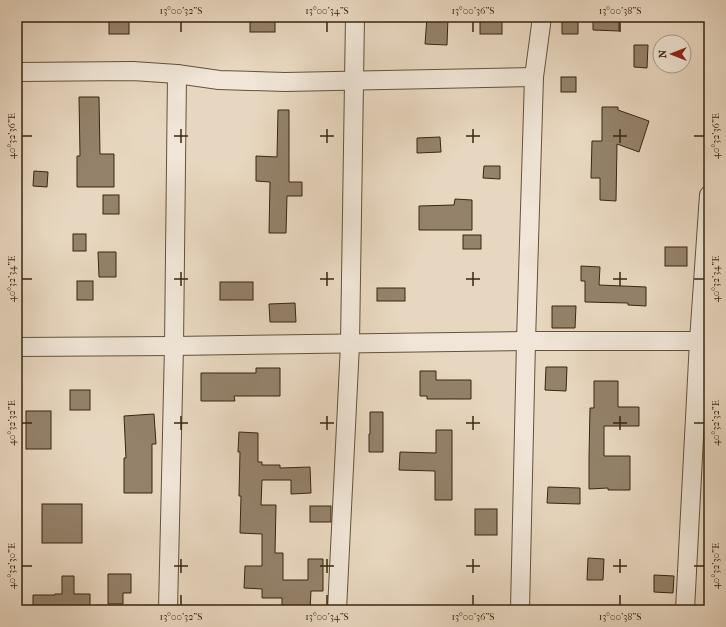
<svg xmlns="http://www.w3.org/2000/svg" width="726" height="627" font-family="'IM FELL French Canon',serif">
  <rect width="100%" height="100%" fill="#e8d7c0"/>
  <filter id="stains"><feTurbulence type="fractalNoise" baseFrequency=".005" numOctaves="4"/><feColorMatrix values="0 0 0 0 .2 0 0 0 0 .09 0 0 0 0 .02 0 0 0 .5 -.17"/></filter>
  <radialGradient id="worn" r=".72"><stop offset=".6" stop-color="#630" stop-opacity="0"/><stop offset="1" stop-color="#630" stop-opacity=".3"/></radialGradient>
  <g fill="#94826b" stroke="#38260f">
    <rect x="109" y="17" width="20" height="17"/>
    <rect x="250" y="17" width="25" height="15"/>
    <path d="M427 17H448L447 45 425 44Z"/>
    <path d="M593 17H619V31L593 30Z"/>
    <rect x="480" y="20" width="22" height="14"/>
    <path d="M562 20 578 21V34H562Z"/>
    <path d="M634 45H648L647 68 634 67Z"/>
    <rect x="561" y="77" width="15" height="15"/>
    <path d="M79 97H99L100 154H114V187H77V156H80Z"/>
    <path d="M602 107H618V110L649 121 639 152 617 144 616 201 600 200V178H591L592 141H602Z"/>
    <path d="M278 110H289V182H302V196H287L286 233H269L270 182 256 181V156L277 157Z"/>
    <path d="M440 137 441 152 417 153V138Z"/>
    <path d="M484 166H500V179L483 178Z"/>
    <path d="M34 171 48 172 47 187 33 186Z"/>
    <rect x="103" y="195" width="16" height="19"/>
    <path d="M455 199 472 200V230H419V206L454 205Z"/>
    <rect x="73" y="234" width="13" height="17"/>
    <rect x="463" y="235" width="18" height="14"/>
    <rect x="665" y="247" width="22" height="19"/>
    <path d="M98 252H116V277H99Z"/>
    <path d="M581 266 600 267 599 285 646 287V306L628 305V303L585 302V281H581Z"/>
    <rect x="77" y="281" width="16" height="19"/>
    <rect x="220" y="282" width="33" height="18"/>
    <rect x="377" y="288" width="28" height="13"/>
    <path d="M295 303 296 322H270L269 304Z"/>
    <path d="M552 306H576L575 328H552Z"/>
    <path d="M546 367H567L566 391 545 390Z"/>
    <path d="M256 368H280V396H234L235 401H201V373H256Z"/>
    <path d="M420 371H436V380H471V399H427V396H420Z"/>
    <path d="M594 381H618V407H639V426H604V456H630V490H608V488L589 489V457L590 408H594Z"/>
    <rect x="70" y="390" width="20" height="20"/>
    <rect x="26" y="411" width="25" height="38"/>
    <path d="M370 412H383V452H369V434H370Z"/>
    <path d="M154 414 156 444H152V493H124V458H126L124 416Z"/>
    <path d="M436 430H452V500H435V471L399 470 400 452 436 453Z"/>
    <path d="M239 432 258 433V462H262V465H280V468L310 467 311 493 291 494V480H262L261 505H276L275 553H283V580H308V559H323V591H311L310 610H282V598H262V589L244 588 245 566H262V534L240 533 241 496H239L240 452H238Z"/>
    <path d="M548 487 580 488V504L547 503Z"/>
    <rect x="42" y="504" width="40" height="39"/>
    <rect x="310" y="506" width="21" height="16"/>
    <rect x="475" y="509" width="22" height="26"/>
    <path d="M588 558 604 559 603 580H587Z"/>
    <path d="M108 574H131V593H123V604H108Z"/>
    <path d="M654 575 674 576 673 593 654 592Z"/>
    <path d="M62 576H74V594H90V610H33V595H55V594H62Z"/>
  </g>
  <g fill="none" stroke-linecap="round" stroke-linejoin="round">
    <g stroke="#64523b" stroke-width="20">
      <g id="minor">
        <path d="M17 72 133 71 177 74 219 80 285 82 534 77"/>
        <path d="M17 347 174 346 526 341H709"/>
        <path d="M168 610 174 346 177 74"/>
        <path d="M337 610 350 344 355 17"/>
        <path d="M520 610 526 341 534 77 542 17"/>
        <path d="M685 610 699 341 709 195"/>
      </g>
    </g>
    <use href="#minor" stroke="#f0e5d6" stroke-width="18"/>
  </g>
  <path fill="none" stroke="#38260f" stroke-width="1.5" d="M181 22V32M327 22V32M473 22V32M620 22V32M181 129V143M327 129V143M473 129V143M620 129V143M22 136H32M174 136H188M320 136H334M466 136H480M613 136H627M694 136H704M181 272V286M327 272V286M473 272V286M620 272V286M22 279H32M174 279H188M320 279H334M466 279H480M613 279H627M694 279H704M181 416V430M327 416V430M473 416V430M620 416V430M22 423H32M174 423H188M320 423H334M466 423H480M613 423H627M694 423H704M181 559V573M327 559V573M473 559V573M620 559V573M22 566H32M174 566H188M320 566H334M466 566H480M613 566H627M694 566H704M181 595V605M327 595V605M473 595V605M620 595V605"/>
  <rect width="726" height="627" fill="none" stroke="#e8d7c0" stroke-width="44"/>
  <g transform="translate(672 54) rotate(270)"><circle r="19" fill="#f0e5d6" stroke="#a69986"/>
  <path d="M0-3L7 15L0 10L-7 15Z" fill="#8f2418"/>
  <text y="-6" font-size="11" font-weight="bold" text-anchor="middle" fill="#38260f">N</text>
  </g>
  <rect x="22" y="22" width="682" height="583" fill="none" stroke="#38260f" stroke-width="1.5"/>
  <g font-size="10" text-anchor="middle" fill="#38260f">
    <text x="181" y="14">13°00'32"S</text>
    <text x="327" y="14">13°00'34"S</text>
    <text x="473" y="14">13°00'36"S</text>
    <text x="620" y="14">13°00'38"S</text>
    <text transform="translate(715 136) rotate(-90)" y="4">40°32'36"E</text>
    <text transform="translate(11 136) rotate(-90)" y="4">40°32'36"E</text>
    <text transform="translate(715 279) rotate(-90)" y="4">40°32'34"E</text>
    <text transform="translate(11 279) rotate(-90)" y="4">40°32'34"E</text>
    <text transform="translate(715 423) rotate(-90)" y="4">40°32'32"E</text>
    <text transform="translate(11 423) rotate(-90)" y="4">40°32'32"E</text>
    <text transform="translate(715 566) rotate(-90)" y="4">40°32'30"E</text>
    <text transform="translate(11 566) rotate(-90)" y="4">40°32'30"E</text>
    <text x="181" y="620">13°00'32"S</text>
    <text x="327" y="620">13°00'34"S</text>
    <text x="473" y="620">13°00'36"S</text>
    <text x="620" y="620">13°00'38"S</text>
  </g>
  <rect width="100%" height="100%" filter="url(#stains)"/>
  <rect width="100%" height="100%" fill="url(#worn)"/>
</svg>
